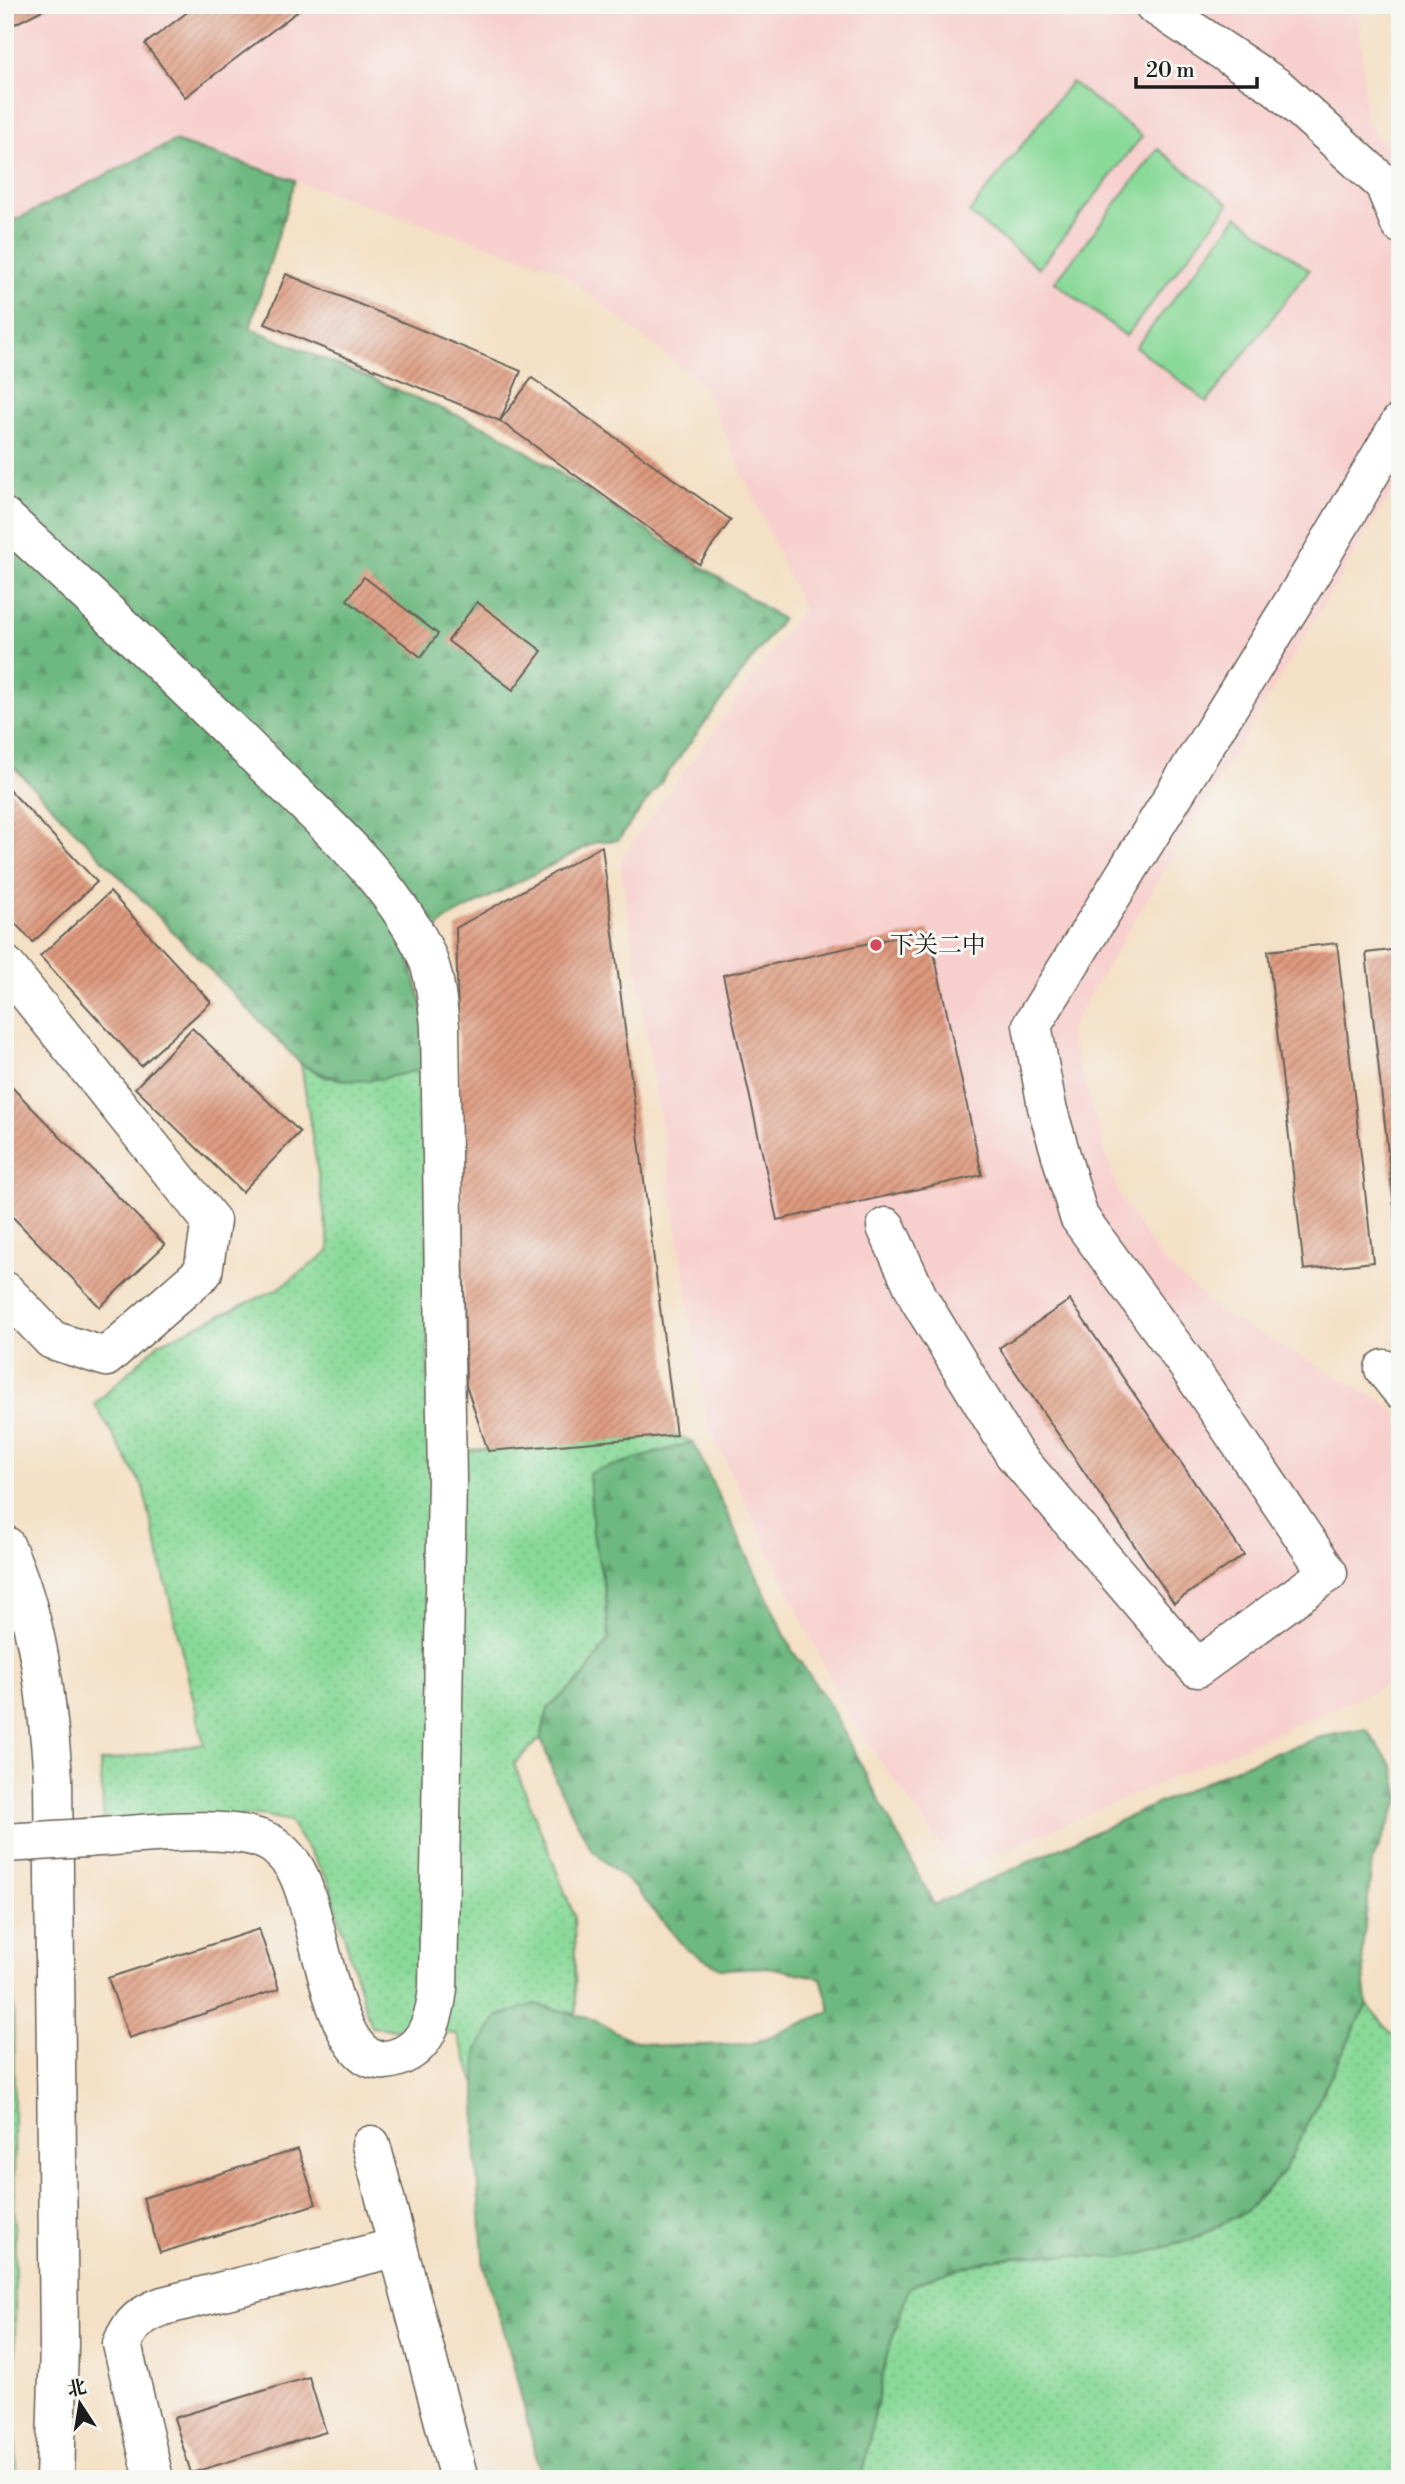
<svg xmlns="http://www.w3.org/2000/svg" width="1405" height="2484" font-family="'Libre Bodoni','Noto Serif SC',serif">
  <defs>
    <pattern id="grass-dots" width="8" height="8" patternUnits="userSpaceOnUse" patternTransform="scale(1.75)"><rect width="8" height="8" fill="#89d999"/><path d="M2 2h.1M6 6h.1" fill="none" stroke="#76ba83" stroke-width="1.8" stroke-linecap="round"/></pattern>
    <pattern id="forest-firs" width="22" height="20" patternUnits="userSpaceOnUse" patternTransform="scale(1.75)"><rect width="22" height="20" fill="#6eb981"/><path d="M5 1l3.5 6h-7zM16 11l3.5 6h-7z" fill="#5f9e6f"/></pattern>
    <pattern id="building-hatch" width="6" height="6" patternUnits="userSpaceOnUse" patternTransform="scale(1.75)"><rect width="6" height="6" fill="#de9a7f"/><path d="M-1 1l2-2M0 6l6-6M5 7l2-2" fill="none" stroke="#b37d67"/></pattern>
  </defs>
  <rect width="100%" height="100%" fill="#f6f6f2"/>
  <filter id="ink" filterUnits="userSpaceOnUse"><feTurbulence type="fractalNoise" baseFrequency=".0143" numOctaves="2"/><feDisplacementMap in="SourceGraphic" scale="14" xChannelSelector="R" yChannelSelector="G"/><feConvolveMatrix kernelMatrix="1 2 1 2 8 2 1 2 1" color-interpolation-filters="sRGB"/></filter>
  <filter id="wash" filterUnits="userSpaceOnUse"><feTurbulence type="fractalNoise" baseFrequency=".00686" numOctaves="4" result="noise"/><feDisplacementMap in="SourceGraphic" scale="28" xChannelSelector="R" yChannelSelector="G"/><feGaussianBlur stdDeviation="1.57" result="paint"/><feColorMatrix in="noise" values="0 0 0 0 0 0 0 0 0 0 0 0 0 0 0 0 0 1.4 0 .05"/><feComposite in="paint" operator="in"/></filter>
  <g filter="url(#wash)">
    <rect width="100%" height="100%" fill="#f4e0c5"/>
    <path fill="#f7d0ce" d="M5 5H1359L1366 123 1400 163V478L1068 1031 1119 1196 1160 1258 1220 1313 1391 1406 1400 1421 1397 1681 958 1870 848 1714 707 1423 620 860 803 609 703 385 556 268 174 141 5 225Z"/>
    <g fill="url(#grass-dots)" stroke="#527a5a" stroke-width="2">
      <path d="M301 1064 326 1078 425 1069 429 1453 676 1435 693 1442 589 1473 593 1534 605 1590 609 1639 584 1676 548 1708 541 1738 514 1764 574 1915 576 2014 534 2004 478 2090 457 2034 371 2027 328 1880 289 1821 260 1815 104 1822 100 1762 204 1744 143 1487 95 1404 159 1343 278 1289 330 1251Z"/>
      <path d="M5 1782 13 1930 16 2479H5Z"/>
      <path d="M1367 2004 1400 2044V2479H861L887 2355 909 2287 937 2275 989 2260 1043 2254 1122 2258 1153 2251 1190 2240 1245 2212 1282 2174Z"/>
    </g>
    <g fill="url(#forest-firs)" stroke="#456a4e" stroke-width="2">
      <path d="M174 141 295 180 250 328 497 432 782 619 618 840 596 842 445 920 409 961 425 1012V1069C373 1080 350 1091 301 1064L5 758V225Z"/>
      <path d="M693 1442 792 1650 829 1704 934 1905 1247 1763 1321 1737 1366 1729 1394 1768 1400 1799 1372 1862 1362 1952 1367 2004 1282 2174 1245 2212 1190 2240 1153 2251 1122 2258 1043 2254 989 2260 937 2275 909 2287 887 2355 861 2479H542L507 2340 484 2268 475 2145 477 2049 497 2017 534 2004 595 2020 629 2039 659 2046 752 2044 831 2011 821 1978 769 1967 722 1969 686 1949 634 1887 591 1849 556 1781 541 1738 548 1708 584 1676 609 1639 605 1590 593 1534 589 1473Z"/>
    </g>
    <g fill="#89d999" stroke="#527a5a" stroke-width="2">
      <path d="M1071 82 1142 136 1039 268 969 213Z"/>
      <path d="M1158 149 1229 204 1126 336 1055 282Z"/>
      <path d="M1238 216 1309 270 1207 402 1136 347Z"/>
    </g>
    <g id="blocks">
      <g fill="url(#building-hatch)">
        <path d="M5 5H52L5 29Z"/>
        <path d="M197 5H306L185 97 145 44Z"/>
        <path d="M286 274 521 371 500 421 265 324Z"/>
        <path d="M532 378 731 520 699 564 500 421Z"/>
        <path d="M364 577 438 634 421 657 347 600Z"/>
        <path d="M477 602 542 651 513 690 448 641Z"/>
        <path d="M5 785 97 882 33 942 5 913Z"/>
        <path d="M602 846 676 1435 488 1451 466 1385 456 928Z"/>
        <path d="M110 892 211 1002 141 1066 40 956Z"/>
        <path d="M929 930 982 1175 777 1220 723 975Z"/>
        <path d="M1337 943 1373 1262 1304 1270 1268 951Z"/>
        <path d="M1400 949V1243H1398L1366 953Z"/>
        <path d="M192 1028 300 1132 242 1192 135 1088Z"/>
        <path d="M5 1080 165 1245 100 1307 5 1209Z"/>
        <path d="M1070 1300 1244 1555 1174 1603 999 1348Z"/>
        <path d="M259 1929 279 1989 129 2038 108 1978Z"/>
        <path d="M298 2149 316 2204 160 2253 143 2198Z"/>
        <path d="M309 2377 326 2432 191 2473 174 2418Z"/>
      </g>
    </g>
  </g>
  <g filter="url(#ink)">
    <use href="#blocks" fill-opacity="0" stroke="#686157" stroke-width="2"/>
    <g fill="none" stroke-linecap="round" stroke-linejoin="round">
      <g stroke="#686157" stroke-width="41">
        <g id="minor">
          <path d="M1154 5 1277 87 1384 184 1400 224"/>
          <path d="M5 518C92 597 176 677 260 760 318 817 386 874 423 948 435 972 437 1000 440 1026L447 1481 438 1988C435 2014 429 2043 403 2055 393 2060 377 2063 367 2056 328 2031 319 1914 296 1870 291 1861 282 1852 275 1846 240 1820 131 1836 87 1838"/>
          <path d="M5 965 211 1221 203 1272 106 1357 52 1340 5 1291"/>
          <path d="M886 1227 919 1299 1014 1454 1197 1668 1328 1573 1188 1366 1079 1217 1047 1107 1032 1025 1310 575 1400 423"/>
          <path d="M1384 1369 1400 1389"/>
          <path d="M5 1545C39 1619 47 1698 53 1778L59 2345 55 2479"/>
          <path d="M371 2145 459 2479"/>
          <path d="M154 2479 122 2344C130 2323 142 2314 163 2306L398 2247"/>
        </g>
      </g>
      <use href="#minor" stroke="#fff" stroke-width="38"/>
      <g stroke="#686157" stroke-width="41" stroke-linecap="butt">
        <path id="minor-bridge" d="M5 1843 87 1838"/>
      </g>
      <use href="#minor-bridge" stroke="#fff" stroke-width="38"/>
    </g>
  </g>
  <circle fill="#d1495b" stroke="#f6f6f2" stroke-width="2.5" cx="876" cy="945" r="7"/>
  <g text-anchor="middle" stroke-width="6" stroke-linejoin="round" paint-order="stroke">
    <g font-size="24" fill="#1c1c1c" stroke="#f6f6f2" text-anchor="start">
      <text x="890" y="953">下关二中</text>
    </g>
  </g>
  <rect width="1405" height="2484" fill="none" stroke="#f6f6f2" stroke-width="28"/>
  <g transform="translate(80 2404) rotate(348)" stroke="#f6f6f2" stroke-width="5" paint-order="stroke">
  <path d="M0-5L12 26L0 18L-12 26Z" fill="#1c1c1c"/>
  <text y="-10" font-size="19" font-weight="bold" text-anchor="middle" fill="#1c1c1c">北</text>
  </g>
  <path d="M1136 77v10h121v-10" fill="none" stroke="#1c1c1c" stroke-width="3.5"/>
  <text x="1146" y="77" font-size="21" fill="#1c1c1c" stroke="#f6f6f2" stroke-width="5" paint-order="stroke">20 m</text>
</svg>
